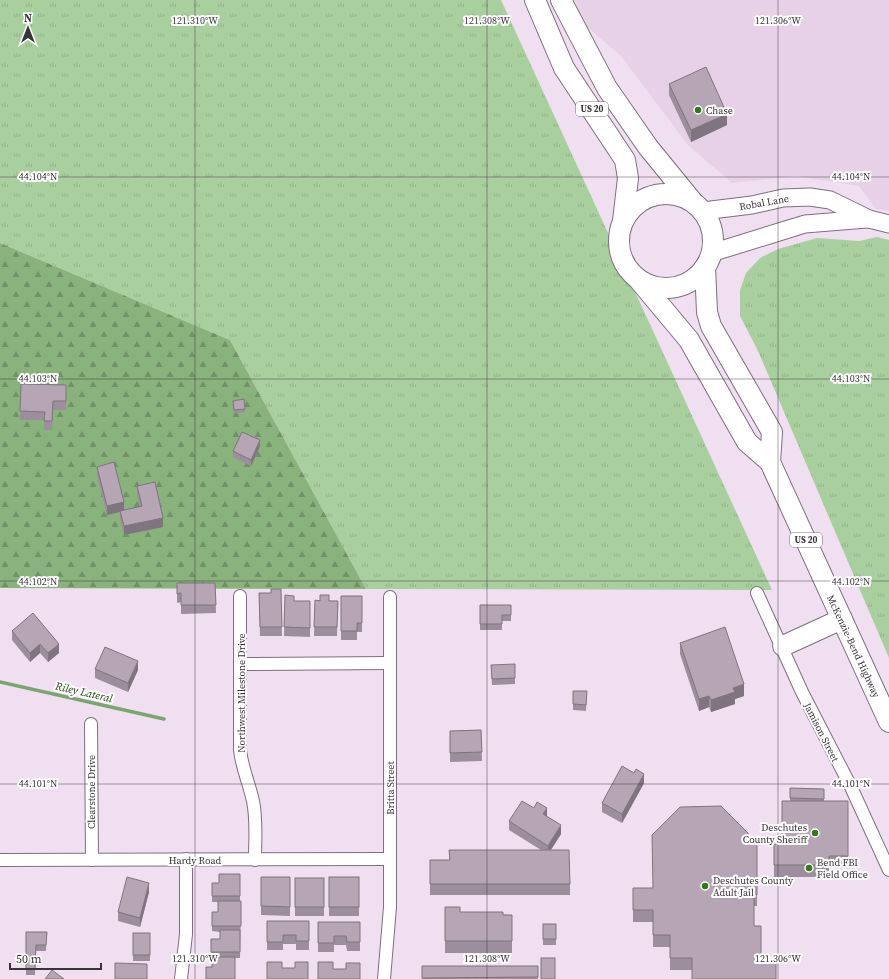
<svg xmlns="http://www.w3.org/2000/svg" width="889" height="979" font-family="'Source Serif 4',serif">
  <defs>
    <pattern id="grass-tufts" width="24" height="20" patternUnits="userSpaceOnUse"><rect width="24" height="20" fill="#aacf9f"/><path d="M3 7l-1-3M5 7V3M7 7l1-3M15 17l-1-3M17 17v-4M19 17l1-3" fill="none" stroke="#93b28a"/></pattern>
    <pattern id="forest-firs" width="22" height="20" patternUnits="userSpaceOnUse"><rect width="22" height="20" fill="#89b27c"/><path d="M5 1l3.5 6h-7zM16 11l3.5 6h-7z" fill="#719167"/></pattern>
  </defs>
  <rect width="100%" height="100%" fill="#f0dff0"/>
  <path fill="#e7d1e7" d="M575 0H889V211L876 209 859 186 796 176 732 183 688 145 621 56 587 27Z"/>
  <g fill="url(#grass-tufts)">
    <path d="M0 0H501L772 590 366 589 230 340 0 243Z"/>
    <path d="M877 237 889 240V658L758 351 740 316V290L746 273 760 258 778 249 817 238 859 241Z"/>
  </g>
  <path fill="url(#forest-firs)" d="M0 243 230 340 366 589 0 588Z"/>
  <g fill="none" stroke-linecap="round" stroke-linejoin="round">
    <path stroke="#7ba570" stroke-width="3.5" d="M0 682 164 719"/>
    <g stroke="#7e6f7e" stroke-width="14">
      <g id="minor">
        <path d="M757 593 802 692 851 787 889 870"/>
        <path d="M240 596V750C242 768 249 783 253 801 257 820 255 840 255 860"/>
        <path d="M240 664 389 663"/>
        <path d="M91 724 92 860"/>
        <path d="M0 860 390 859"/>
        <path d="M181 979 186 934V859"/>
        <path d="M384 979 390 907V597"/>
      </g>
    </g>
    <g stroke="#7e6f7e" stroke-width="19">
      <g id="secondary">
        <path d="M703 211 752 205 783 198 810 197 830 200 869 219 889 224"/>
        <path d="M711 253 805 224 867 219"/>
      </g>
    </g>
    <g stroke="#7e6f7e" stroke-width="22">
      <g id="trunk">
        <path d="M535 0 564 68 625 160 628 178 623 221"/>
        <path d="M561 0 607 88 648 147 692 201"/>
        <circle cx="666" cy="241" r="47"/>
        <path d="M705 267 707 312 711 326 772 432 770 462"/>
        <path d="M639 280 689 340 747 442 770 462 889 722"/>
        <path d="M783 646 842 619"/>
      </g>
    </g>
    <use href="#minor" stroke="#fff" stroke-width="12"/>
    <use href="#secondary" stroke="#fff" stroke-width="17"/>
    <use href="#trunk" stroke="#fff" stroke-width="20"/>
  </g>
  <g fill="#9c8e9c">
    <path d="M669 84 727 125 691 142 669 95Z"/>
    <path d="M21 384 66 385V410H53L52 430H44V420H20Z"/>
    <path d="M233 401 245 409V412L234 413Z"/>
    <path d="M260 446 251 466 233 457V451Z"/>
    <path d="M97 467 124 510 140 506 137 495V486L163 527 124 535 120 519V512L107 515 97 475Z"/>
    <path d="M177 583H215L216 613 181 614V602L177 603Z"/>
    <path d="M281 589 282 636H260L259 593H271Z"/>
    <path d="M285 595 294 601H310V637L284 636Z"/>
    <path d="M341 596H362V632H357V640H341Z"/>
    <path d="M315 600 338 601 337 636H314Z"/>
    <path d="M480 605H511V621H502V630H480Z"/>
    <path d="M12 631 59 653 48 662 40 653 30 662 12 640Z"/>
    <path d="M680 643 744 696 735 699V704L711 712 709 707 699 711 680 654Z"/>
    <path d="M491 665 515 678V684L492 685Z"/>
    <path d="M95 669 138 670 128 692 95 678Z"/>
    <path d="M573 691H587L586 711 573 710Z"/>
    <path d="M481 730 482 761 450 762V731Z"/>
    <path d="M644 783 622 823 602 812V803Z"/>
    <path d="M790 788 824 789V801H848V868H829V877H774V844H782L790 801Z"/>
    <path d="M547 817 561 834 551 850 570 884V895H430V860H449V850H541L509 830V821Z"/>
    <path d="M748 843H757V906H754L692 970H670V947H653V922H633V888H653Z"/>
    <path d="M240 874V901L241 907 240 958H235L212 967V958H211V939H220V932L212 931V912H218V902H212V883H219Z"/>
    <path d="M261 877H290V916L261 915Z"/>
    <rect x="329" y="877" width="30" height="39"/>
    <rect x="295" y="878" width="29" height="38"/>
    <path d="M149 892 140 927 118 921V912Z"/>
    <path d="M445 907 460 912 512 915V953H445Z"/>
    <path d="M267 921H309V950H296V944H283V950H267Z"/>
    <path d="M318 922H360V951H347L346 945H334V952H318Z"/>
    <rect x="543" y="924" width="13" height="21"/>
    <path d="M26 932H47L46 951H36L35 975H26Z"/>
    <rect x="133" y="933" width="17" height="28"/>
    <rect x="422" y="966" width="116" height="13"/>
  </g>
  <g fill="#7f747f">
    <path d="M727 114V125L691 142V130Z"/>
    <path d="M260 440V446L251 466V460Z"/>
    <path d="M124 502V511L107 515V506Z"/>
    <path d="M163 518V527L124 535V526Z"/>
    <path d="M40 644V653L30 662V653Z"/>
    <path d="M59 644V653L48 662V653Z"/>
    <path d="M138 661V670L128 692V683Z"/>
    <path d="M744 684V696L735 699V704L711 712V700L733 688Z"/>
    <path d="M709 696V707L699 711V699Z"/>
    <path d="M644 774V783L622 823V814Z"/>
    <path d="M547 808V817L543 814Z"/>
    <path d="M561 825V834L548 854V846Z"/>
    <path d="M149 883V892L140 927V918Z"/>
  </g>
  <g fill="#b5a5b5" stroke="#7f747f">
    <path d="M706 67 727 114 691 130 669 84Z"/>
    <path d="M21 384 66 385V401H53L52 421H44L45 412 20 411Z"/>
    <path d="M244 399 245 409 234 410 233 401Z"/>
    <path d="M242 432 260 440 251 460 233 451Z"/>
    <path d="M114 462 124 502 107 506 97 467Z"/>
    <path d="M155 482 163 518 124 526 120 511 142 506 137 486Z"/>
    <path d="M177 583H215L216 605H181V593L177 594Z"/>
    <path d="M271 589H281L282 627H260L259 593H271Z"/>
    <path d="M285 595 294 596V601H310V628L284 627Z"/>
    <path d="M320 595H329V601H338L337 627H314L315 600 320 601Z"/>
    <path d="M341 596H362V623H357V631H341Z"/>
    <path d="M480 605H511V615H502V624H480Z"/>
    <path d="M33 613 59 644 48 653 40 644 30 653 12 631Z"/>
    <path d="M725 627 744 684 733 688 735 692 711 700 709 696 699 699 680 643Z"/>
    <path d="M105 647 138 661 128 683 95 669Z"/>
    <path d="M515 664V678L492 679 491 665Z"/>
    <path d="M573 691H587L586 705 573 704Z"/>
    <path d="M481 730 482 752 450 753V731Z"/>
    <path d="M622 766 634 773 636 769 644 774 622 814 602 803Z"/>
    <path d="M790 788 824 789V799L790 798Z"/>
    <path d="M522 801 534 808 537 802 547 808 543 814 561 825 548 846 509 821Z"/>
    <path d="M782 801H848V856H829V865H774V844H782Z"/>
    <path d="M721 806 748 833V843H757V895H754V926H761V961H776V979H692V958H670V935H653V910H633V888H653L652 835 680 807Z"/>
    <path d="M449 850H569L570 884H430V860H450Z"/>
    <path d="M219 874H240V896H212V883H219Z"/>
    <path d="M127 877 149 883 140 918 118 912Z"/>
    <path d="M261 877H290V907L261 906Z"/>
    <rect x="329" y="877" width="30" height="30"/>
    <rect x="295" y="878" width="29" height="29"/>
    <path d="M218 901H241V926H212V912H218Z"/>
    <path d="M445 907H460V912H503V915H512V941H445Z"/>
    <path d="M267 921H309V941H296V935H283V942H267Z"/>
    <path d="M318 922H360V942H347L346 936H334V943H318Z"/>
    <rect x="543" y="924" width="13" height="15"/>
    <path d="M220 930H240V952H211V939H220Z"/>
    <path d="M26 932H47L46 945H36L35 969H26Z"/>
    <rect x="133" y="933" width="17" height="22"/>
    <path d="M212 957H235V979H206V967H212Z"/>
    <rect x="541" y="958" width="14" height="21"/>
    <path d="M267 962H282V968H295V962H308V979H267Z"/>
    <path d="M318 962H333V969H346V963H360V979H318Z"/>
    <path d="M115 963 147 964V979H115Z"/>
    <path d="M422 966H538V977L422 978Z"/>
    <path d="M52 970 64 979H45Z"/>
  </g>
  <path fill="none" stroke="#3a333a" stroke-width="1" stroke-opacity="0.45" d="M195 0V979M487 0V979M778 0V979M0 177H889M0 379H889M0 581H889M0 784H889"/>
  <g fill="#337819" stroke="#fff" stroke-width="1.5">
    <circle cx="698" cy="110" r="4"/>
    <circle cx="815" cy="833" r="4"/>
    <circle cx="809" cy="868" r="4"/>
    <circle cx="705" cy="886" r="4"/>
  </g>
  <g text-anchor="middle" stroke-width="4" stroke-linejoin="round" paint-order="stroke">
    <g fill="#fff" stroke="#757075" stroke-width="1">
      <rect x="576" y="102" width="32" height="14" rx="3"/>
      <rect x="790" y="533" width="32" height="14" rx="3"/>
    </g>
    <g font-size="9" font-weight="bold" fill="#3a333a">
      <text x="592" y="112">US 20</text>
      <text x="806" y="543">US 20</text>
    </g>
    <g font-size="10" fill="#3a333a" stroke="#fff" text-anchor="start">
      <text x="706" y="114">Chase</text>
      <text x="807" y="831" text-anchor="end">Deschutes<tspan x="807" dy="12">County Sheriff</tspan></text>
      <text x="817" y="866">Bend FBI<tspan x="817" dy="12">Field Office</tspan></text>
      <text x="713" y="884">Deschutes County<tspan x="713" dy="12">Adult Jail</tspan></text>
    </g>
    <g font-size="10" fill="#3a333a" stroke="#fff">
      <text transform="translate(764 202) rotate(-10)" y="4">Robal Lane</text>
      <text transform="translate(854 646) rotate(65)" y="4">McKenzie-Bend Highway</text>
      <text transform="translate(241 693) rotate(-90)" y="4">Northwest Milestone Drive</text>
      <text transform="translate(822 732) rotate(63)" y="4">Jamison Street</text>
      <text transform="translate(390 788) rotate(-90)" y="4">Britta Street</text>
      <text transform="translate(91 792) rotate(-90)" y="4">Clearstone Drive</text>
      <text x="195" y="864">Hardy Road</text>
    </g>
    <g font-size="11" font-style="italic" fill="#214913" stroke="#fff">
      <text transform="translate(84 692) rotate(13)" y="4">Riley Lateral</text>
    </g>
  </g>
  <g font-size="10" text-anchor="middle" fill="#3a333a" stroke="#fff" stroke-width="4" stroke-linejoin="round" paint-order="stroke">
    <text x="195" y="24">121.310°W</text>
    <text x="487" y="24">121.308°W</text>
    <text x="778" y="24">121.306°W</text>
    <text x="38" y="180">44.104°N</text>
    <text x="851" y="180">44.104°N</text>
    <text x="38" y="382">44.103°N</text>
    <text x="851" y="382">44.103°N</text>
    <text x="38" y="585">44.102°N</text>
    <text x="851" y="585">44.102°N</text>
    <text x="38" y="787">44.101°N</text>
    <text x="851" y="787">44.101°N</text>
    <text x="195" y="962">121.310°W</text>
    <text x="487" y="962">121.308°W</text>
    <text x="778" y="962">121.306°W</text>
  </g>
  <g transform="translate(28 28)" stroke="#ffffff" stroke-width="3" paint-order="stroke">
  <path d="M0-3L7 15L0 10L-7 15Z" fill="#3a333a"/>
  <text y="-6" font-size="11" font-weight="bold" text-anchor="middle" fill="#3a333a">N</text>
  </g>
  <path d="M10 963v6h91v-6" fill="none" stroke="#3a333a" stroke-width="2"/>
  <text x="16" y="963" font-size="12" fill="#3a333a" stroke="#ffffff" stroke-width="3" paint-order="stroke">50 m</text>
</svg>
